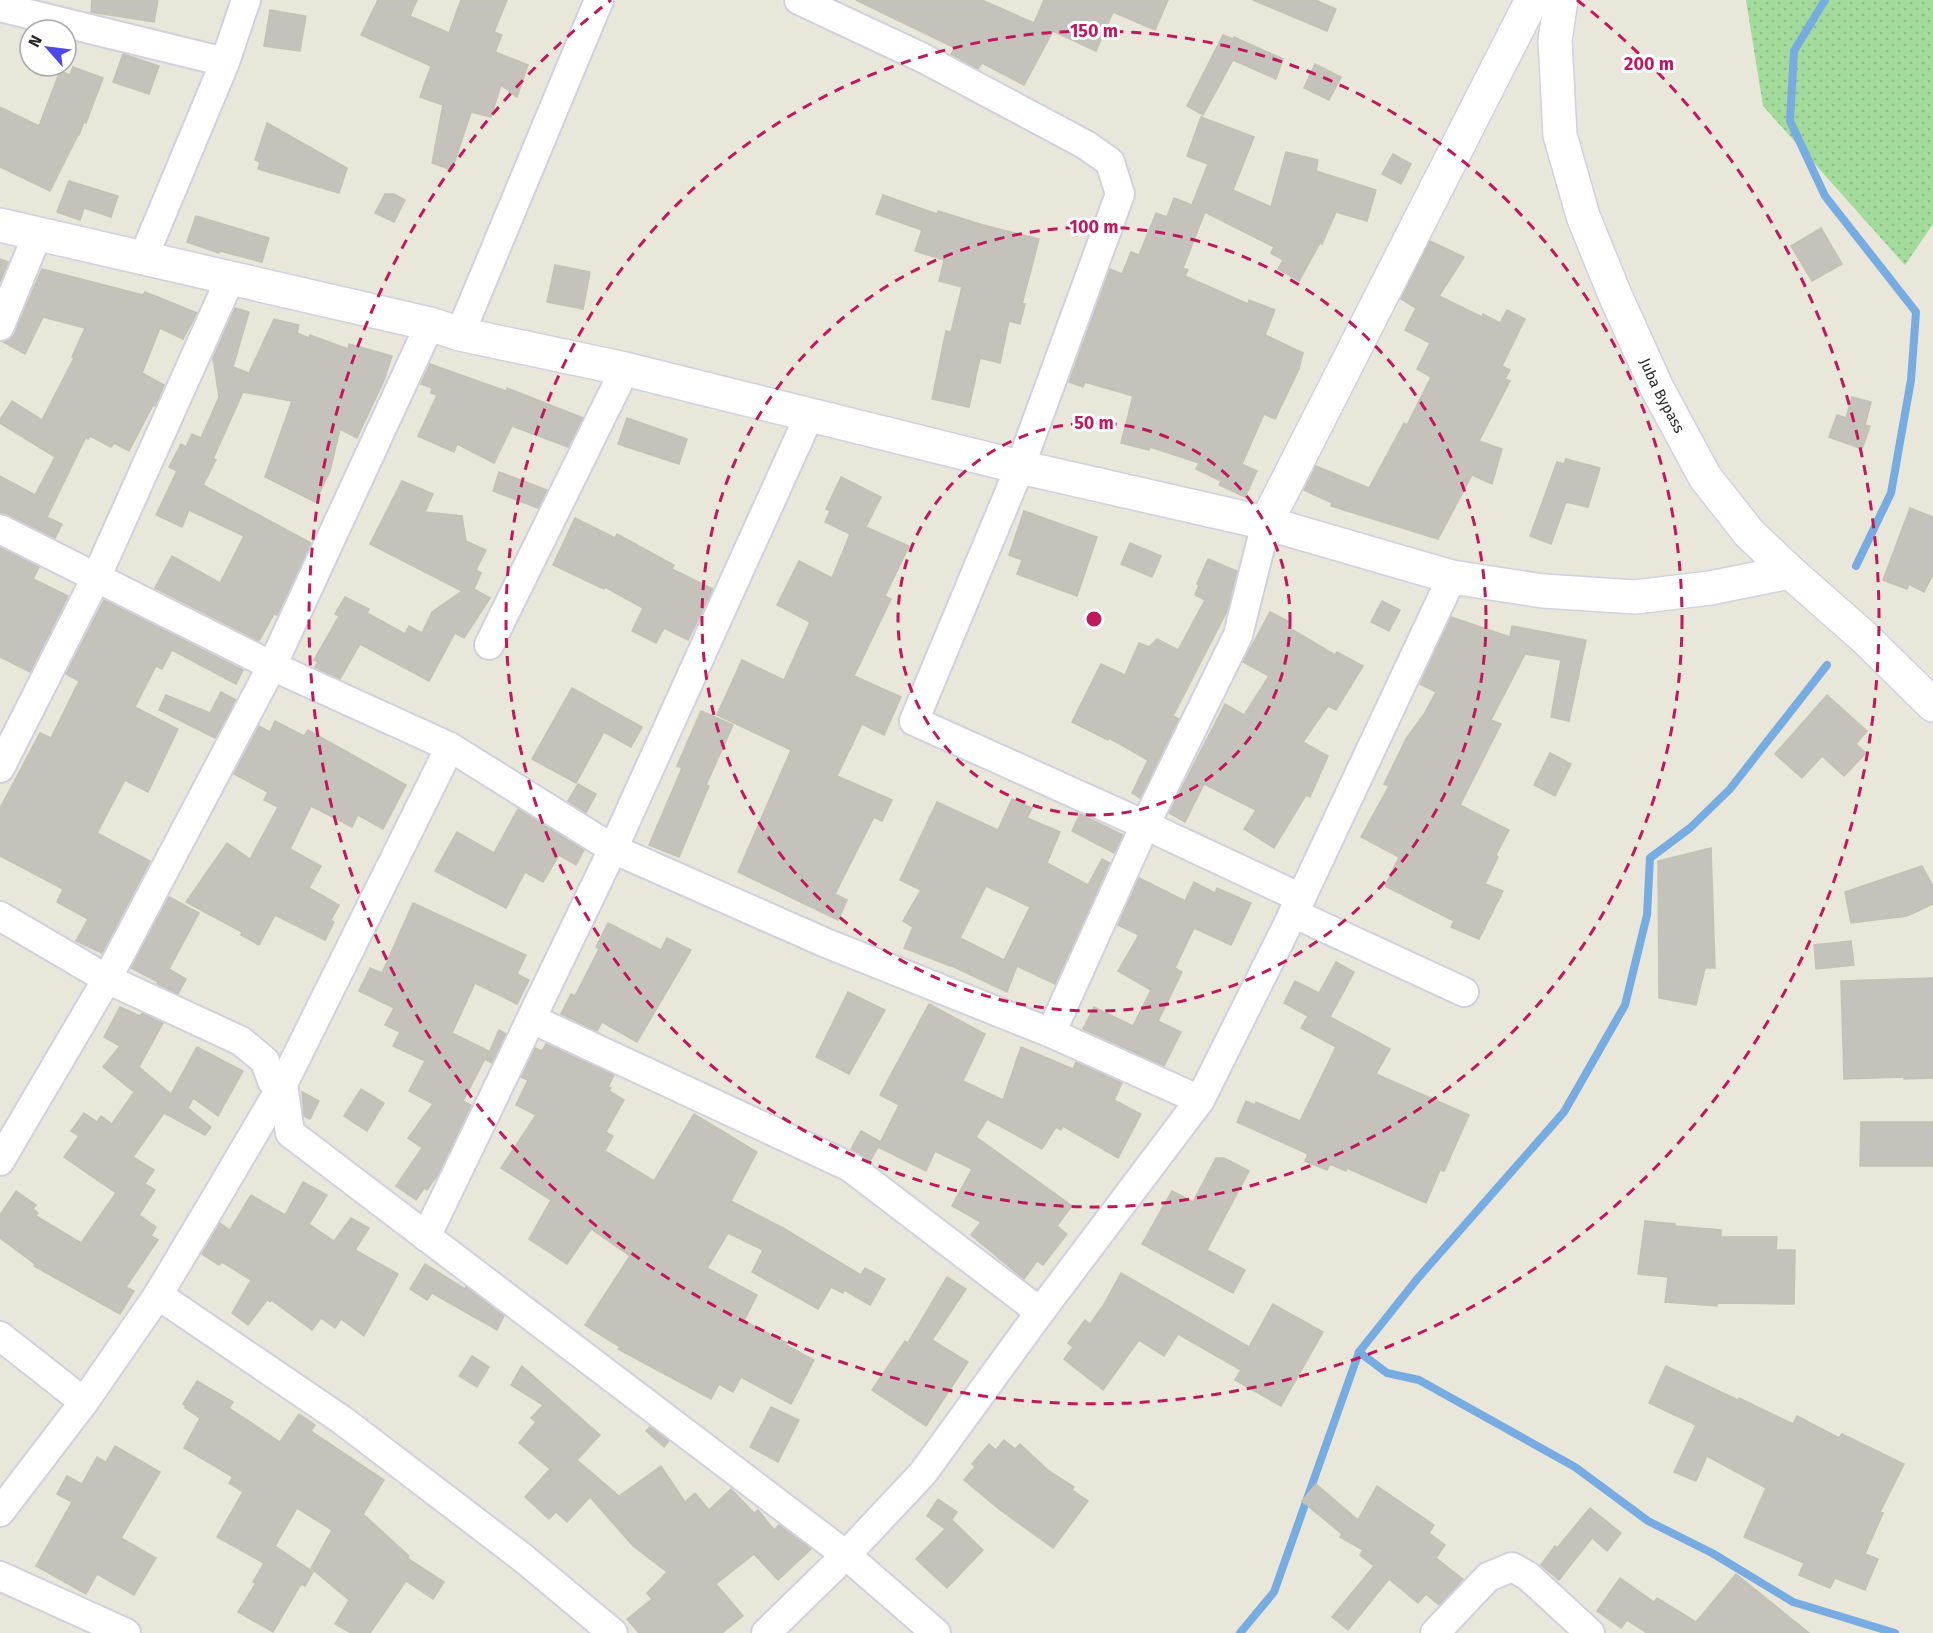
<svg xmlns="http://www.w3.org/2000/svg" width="1933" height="1633" font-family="'Fira Sans',sans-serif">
  <defs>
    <pattern id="grass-dots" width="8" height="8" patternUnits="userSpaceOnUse" patternTransform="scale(1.5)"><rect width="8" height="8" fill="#a2db9b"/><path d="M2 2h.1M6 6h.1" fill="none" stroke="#8cbc86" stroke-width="1.8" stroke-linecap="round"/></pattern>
  </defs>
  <rect width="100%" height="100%" fill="#e9e6da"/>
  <path fill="url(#grass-dots)" d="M1746 0H1933V224L1905 265 1763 106Z"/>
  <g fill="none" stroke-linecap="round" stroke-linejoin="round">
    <g stroke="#76ace2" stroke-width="8">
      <path d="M1825 0 1794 51 1790 121 1825 196 1916 312 1911 380 1891 493 1856 566"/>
      <path d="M1359 1352 1387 1373 1419 1380 1575 1467 1648 1521 1712 1553 1793 1602 1895 1633"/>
      <path d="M1240 1633 1274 1592 1359 1352 1418 1278 1564 1112 1625 1005 1647 915 1650 858 1690 828 1730 789 1827 665"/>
    </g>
  </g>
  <g fill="#c4c2ba" stroke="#c4c2b4" stroke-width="1.5" fill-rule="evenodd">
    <path d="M92 0H158L154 22 91 12Z"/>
    <path d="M378 0H417L410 16 449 33 461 0H507L494 32 502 35 495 52 528 65 517 97 501 85 491 117 471 112 452 170 432 163 443 105 420 97 431 66 361 35Z"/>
    <path d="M856 0H982L1034 23 1044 0H1168L1155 30 1113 12 1096 51 1053 31 1024 85 982 63 978 69 951 54 955 48Z"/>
    <path d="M1253 0H1315L1336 9 1327 31Z"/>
    <path d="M270 10 306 16 300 51 264 46Z"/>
    <path d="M1223 35 1233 39 1234 37 1283 59 1276 79 1233 60 1203 115 1187 106Z"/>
    <path d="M123 54 159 66 149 94 113 82Z"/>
    <path d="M1315 64 1341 77 1329 100 1304 88Z"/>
    <path d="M73 67 103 78 86 123 84 122 79 135H78L50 191 0 167V107L39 126 60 71 70 75Z"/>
    <path d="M1201 117 1254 137 1233 190 1271 207 1286 152 1318 160 1316 171 1376 190 1367 221 1336 212 1322 244 1320 243 1299 281 1278 269 1283 260 1271 253 1274 247 1205 212 1183 268 1188 270 1185 276 1248 304 1249 300 1275 310 1265 335 1303 353 1299 369 1275 419 1264 414 1242 464 1257 471 1245 497 1219 485 1221 481 1196 469 1199 463 1150 447 1149 450 1121 443 1133 396 1085 382 1083 387 1069 382 1110 269 1122 274 1131 252 1139 255 1156 213 1167 217 1174 198 1192 205 1208 164 1187 156Z"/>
    <path d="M267 123 347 168 339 193 258 169 260 162 255 160Z"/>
    <path d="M1393 154 1411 164 1401 184 1382 174Z"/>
    <path d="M69 181 118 196 111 217 84 208 80 220 57 212Z"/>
    <path d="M385 194H394L405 200 394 222 375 213Z"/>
    <path d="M883 195 937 214 938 211 983 225 1039 239 1022 304H1025L1020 324 1009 321 1000 363 980 358 969 407 932 399 946 331 951 332 962 287 939 281 944 260 915 251 922 230 876 214Z"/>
    <path d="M196 216 269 238 262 262 220 251 219 253 187 242Z"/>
    <path d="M1821 228 1842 264 1812 281 1791 246Z"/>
    <path d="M1430 241 1464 257 1439 296 1482 317 1483 314 1500 323 1507 310 1525 319 1502 366 1510 370 1505 379 1510 381 1479 441 1502 449 1492 484 1472 475 1438 539 1331 506 1332 503 1304 490 1316 466 1369 488 1404 423 1407 425 1431 377 1417 369 1430 343 1405 330 1416 308 1401 299Z"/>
    <path d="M0 259 8 262 0 282Z"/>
    <path d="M555 265 590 272 583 309 547 302Z"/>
    <path d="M42 269 143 295 145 292 197 313 183 339 160 328 142 373 164 385 155 406 153 405 129 451 114 443 111 447 90 436 88 439 86 437 47 517 62 524 55 538 7 514 0 513V476L35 495 55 457 0 423V420L12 401 42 420 74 358 72 357 85 328 43 317 25 354 3 342 11 339 15 332Z"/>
    <path d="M235 308 249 312 233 367 249 373 274 319 299 325 297 333 309 338 310 335 348 349 349 344 392 356 384 380 357 438 340 429 330 471 315 502 265 477 292 401 243 392 213 459 216 460 203 485 311 543 277 615 274 614 259 641 155 588 172 556 220 583 244 536 189 510 182 527 156 515 177 471 169 467 181 444 186 447 192 434 201 438 219 397 213 358Z"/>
    <path d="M430 364 506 391 507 388 583 418 568 447 512 426 494 463 457 444 454 452 418 436 437 395 431 393 432 388 421 384Z"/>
    <path d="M1852 397 1871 402 1865 425 1870 426 1862 449 1829 437 1837 415 1846 418Z"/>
    <path d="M627 418 687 439 679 464 618 444Z"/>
    <path d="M1566 459 1600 468 1588 507 1566 502 1551 544 1530 536 1557 462 1564 464Z"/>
    <path d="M499 472 547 490 538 508 493 491Z"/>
    <path d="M841 477 881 497 866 527 909 546 885 596 891 599 854 676 901 697 884 735 862 724 837 776 892 800 882 821 874 817 835 894 847 900 838 920 738 872 791 750 717 715 742 660 784 680 810 622 777 605 799 561 832 578 850 534 825 522 830 511 826 509Z"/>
    <path d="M402 481 433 494 425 512 462 516 466 541 486 550 476 570 481 573 474 589 490 598 464 638 455 633 429 681 360 644 340 679 315 667 318 662 314 660 339 616 335 614 345 597 369 609 367 613 405 634 409 626 422 633 432 612 462 591 370 544Z"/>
    <path d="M1910 508 1933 517V574L1924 592 1909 584 1907 589 1883 580Z"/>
    <path d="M1024 511 1097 537 1077 596 1017 574 1022 560 1009 555Z"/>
    <path d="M575 518 615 538 617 534 674 565 672 569 713 589 688 640 664 628 656 643 632 631 643 608 605 587 604 589 553 565Z"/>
    <path d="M1130 543 1161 556 1152 577 1121 564Z"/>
    <path d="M0 547 39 567 33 579 68 596 30 672 0 657Z"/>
    <path d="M1208 559 1237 571 1228 609 1173 716 1179 719 1140 798 1132 793 1148 760 1109 738 1108 740 1072 722 1101 664 1125 675 1139 643 1149 647 1157 639 1178 650 1205 600 1195 595 1199 585 1197 584Z"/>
    <path d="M104 600 243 670 236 684 172 650 162 669 156 666 135 707 178 729 148 792 125 780 97 833 150 861 102 953 76 941 88 919 57 902 63 889 0 856V808L40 733 51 738 79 681 66 674Z"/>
    <path d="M1382 601 1400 610 1389 631 1371 622Z"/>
    <path d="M1270 612 1288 621 1286 626 1335 655 1337 652 1363 666 1336 710 1328 706 1303 742 1328 756 1310 797 1306 795 1274 848 1244 829 1256 810 1204 784 1185 822 1169 813 1225 704 1244 715 1269 676 1243 662Z"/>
    <path d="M1451 617 1510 637 1512 626 1586 640 1569 721 1551 717 1561 660 1525 654 1491 720 1501 724 1460 805 1509 830 1496 855 1498 857 1485 884 1503 891 1479 939 1451 927 1454 921 1385 886 1399 857 1361 837 1389 786 1384 784 1406 739 1424 714 1436 692 1420 684Z"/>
    <path d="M572 688 642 727 631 747 604 732 576 783 532 759Z"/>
    <path d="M221 692 236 700 215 738 159 710 166 695 210 713Z"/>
    <path d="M1827 695 1867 731 1856 744 1866 753 1844 776 1822 756 1802 778 1775 754Z"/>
    <path d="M701 711 733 725 706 785 709 786 679 857 649 845 682 768 677 766Z"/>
    <path d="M275 721 304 736 308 730 406 785 383 829 358 815 352 827 311 806 290 849 321 866 309 888 339 905 331 920 334 922 325 940 275 915 259 945 241 935 242 932 186 902 227 843 250 859 278 807 264 800 268 792 234 774 259 726 270 732Z"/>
    <path d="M1550 753 1571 764 1555 796 1534 785Z"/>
    <path d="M578 784 596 794 586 813 568 801Z"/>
    <path d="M1012 799 1032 808 1027 818 1060 832 1047 863 1088 885 1102 859 1110 863 1055 984 1017 966 1007 992 950 965V966L904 948 913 927 903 921 921 890 900 880 937 802 998 830ZM986 886 1030 907 1004 960 960 938Z"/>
    <path d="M518 809 584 850 576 865 559 855 543 882 525 872 506 908 435 871 457 832 494 853Z"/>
    <path d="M1080 814 1123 835 1114 853 1072 831Z"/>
    <path d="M1711 848 1715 968H1705L1696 1005 1659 998 1658 861Z"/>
    <path d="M1922 866 1933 886V904L1907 916 1851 923 1845 892Z"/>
    <path d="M1139 878 1185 901 1194 882 1215 893 1217 888 1251 903 1231 945 1194 928 1175 968 1182 972 1158 1021 1181 1032 1164 1066 1083 1029 1094 1007 1133 1026 1151 990 1118 971 1139 935 1118 925Z"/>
    <path d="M169 897 199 913 169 969 186 979 178 994 157 984 158 982 131 968Z"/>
    <path d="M413 903 526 955 517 974 529 980 517 1004 475 983 452 1033 489 1051 463 1101 471 1105 438 1174 427 1190 424 1188 416 1200 396 1186 422 1148 408 1138 433 1104 409 1091 425 1061 393 1046 400 1032 385 1025 394 1008 359 991 370 968 382 973Z"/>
    <path d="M608 923 661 950 667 938 691 950 637 1042 602 1022 597 1031 561 1014 571 994 575 996 599 949 596 947Z"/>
    <path d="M1851 941 1854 965 1816 969 1814 945Z"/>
    <path d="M1336 962 1354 972 1330 1017 1390 1049 1376 1074 1469 1115 1444 1171 1440 1170 1426 1203 1347 1168 1346 1171 1330 1164 1327 1170 1305 1161 1308 1154 1237 1122 1246 1101 1255 1105 1256 1102 1300 1121 1336 1047 1301 1028 1308 1016 1284 1003 1295 981 1319 993Z"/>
    <path d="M1933 978V1078L1904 1079V1077L1844 1079 1841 981Z"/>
    <path d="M848 992 885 1010 849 1074 816 1057Z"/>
    <path d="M929 1004 985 1034 963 1081 1003 1100 1021 1047 1073 1069 1076 1062 1122 1083 1114 1100 1141 1114 1118 1158 1063 1126 1061 1130 1056 1127 1042 1149 987 1119 976 1137 1072 1206 1057 1226 1067 1234 1043 1265 1037 1261 1024 1279 971 1235 981 1222 952 1206 972 1169 935 1151 926 1171 878 1147 899 1105 880 1095Z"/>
    <path d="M120 1007 140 1016 142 1013 163 1023 139 1067 171 1094 197 1047 243 1071 218 1116 193 1098 188 1108 211 1127 205 1135 164 1113 133 1157 154 1170 145 1184 155 1190 139 1215 156 1227 151 1236 158 1240 126 1287 134 1291 120 1314 34 1266 35 1264 0 1238V1215L16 1191 36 1205 33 1209 38 1213 36 1216 81 1243 116 1193 64 1157 79 1136 71 1131 84 1113 97 1122 101 1116 112 1124 134 1092 103 1067 120 1046 104 1037Z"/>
    <path d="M499 1030 506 1034 492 1063 486 1060Z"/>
    <path d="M546 1044 614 1075 608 1087 611 1088 609 1091 624 1100 606 1132 613 1136 605 1151 654 1181 694 1114 757 1152 731 1201 783 1228 861 1275 865 1268 885 1279 870 1305 844 1290 843 1293 831 1287 818 1309 752 1272 763 1250 728 1233 707 1268 757 1295 744 1321 787 1343 786 1345 814 1360 791 1404 741 1377 733 1392 719 1384 711 1399 618 1349 620 1347 585 1325 630 1256 591 1229 567 1264 529 1239 551 1200 501 1168 536 1115 516 1105 528 1080 521 1077 535 1048 542 1051Z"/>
    <path d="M361 1089 384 1103 367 1131 344 1116Z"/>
    <path d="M302 1092 319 1101 310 1119 304 1116Z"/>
    <path d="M1861 1122H1933V1166H1860Z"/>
    <path d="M861 1131 881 1142 870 1161 851 1149Z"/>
    <path d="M1216 1158H1224L1249 1171 1207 1250 1245 1270 1233 1293 1142 1244 1172 1191 1193 1202Z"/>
    <path d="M303 1182 327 1195 309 1224 334 1241 351 1218 369 1228 355 1250 398 1274 364 1336 341 1319 335 1328 321 1318 312 1330 271 1300 270 1302 267 1300 248 1325 232 1313 251 1280 222 1262 219 1265 202 1254 220 1223 230 1230 251 1195 285 1215Z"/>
    <path d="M1645 1221 1675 1224V1226L1721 1230V1237H1777L1776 1250H1795L1794 1304 1717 1303V1306L1665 1302 1668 1277 1638 1274Z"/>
    <path d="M425 1264 465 1289 466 1287 504 1316 497 1330 432 1293 427 1300 410 1289Z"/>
    <path d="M1121 1273 1249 1347 1273 1304 1323 1332 1281 1406 1235 1380 1241 1370 1178 1334 1164 1356 1139 1340 1103 1390 1064 1359 1073 1347 1068 1343 1085 1320 1090 1324 1103 1306Z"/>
    <path d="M947 1277 966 1289 932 1340 968 1362 926 1426 872 1390 905 1341 908 1343Z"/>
    <path d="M472 1356 489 1367 477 1387 459 1376Z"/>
    <path d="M522 1366 600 1435 577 1460 619 1496 661 1466 685 1502 695 1493 709 1510 731 1489 754 1513 758 1510 774 1530 779 1525 811 1549 778 1580 754 1554 716 1584 743 1616 722 1633H639L627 1619 652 1599 647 1593 667 1572 633 1546 590 1497 567 1522 556 1512 549 1519 525 1497 550 1469 519 1443 536 1422 531 1418 543 1405 511 1385Z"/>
    <path d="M1666 1366 1738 1400 1739 1398 1793 1424 1797 1416 1839 1438 1842 1434 1904 1464 1880 1512 1883 1513 1865 1554 1878 1559 1865 1590 1835 1578 1830 1588 1799 1575 1804 1563 1744 1537 1766 1488 1707 1456 1696 1481 1674 1472 1696 1425 1649 1403Z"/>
    <path d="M197 1381 233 1402 229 1408 280 1442 299 1414 315 1425 311 1431 384 1480 363 1514 409 1556 407 1558 444 1582 433 1599 406 1581 370 1633H351L335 1624 349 1600 311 1568 332 1530 297 1508 275 1546 313 1572 305 1586 301 1584 273 1632 238 1612 256 1583 253 1582 264 1563 217 1537 243 1492 229 1483 233 1477 184 1448 200 1418 185 1408 186 1406 183 1404Z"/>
    <path d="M771 1407 799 1420 778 1462 750 1447Z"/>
    <path d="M650 1427 669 1441 664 1447 646 1431Z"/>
    <path d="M1004 1440 1015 1449 1020 1444 1049 1471 1074 1487 1072 1490 1088 1501 1053 1548 999 1509 964 1480 975 1467 972 1464 989 1444 996 1450Z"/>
    <path d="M115 1446 160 1472 121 1538 156 1558 134 1595 97 1574 86 1594 36 1566 72 1502 57 1494 67 1476 82 1484 97 1457 106 1462Z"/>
    <path d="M1316 1484 1358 1520 1377 1486 1434 1525 1429 1533 1445 1545 1436 1558 1463 1579 1439 1605 1426 1594 1418 1603 1389 1579 1348 1630 1332 1617 1374 1566 1360 1555 1363 1550 1340 1537 1342 1534 1302 1501Z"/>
    <path d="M938 1499 957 1512 947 1527 953 1521 983 1550 947 1588 916 1559 945 1529 927 1516Z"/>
    <path d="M1590 1508 1621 1533 1607 1551 1592 1538 1559 1580 1541 1565 1555 1546 1557 1548Z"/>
    <path d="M1736 1574 1809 1633H1647L1627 1620 1621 1628 1597 1611 1620 1578 1654 1602 1657 1598 1696 1622Z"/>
  </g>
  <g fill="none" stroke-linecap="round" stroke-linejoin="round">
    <g stroke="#d0d0df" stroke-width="32">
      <g id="street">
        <path d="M799 0 923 58 1086 145 1110 162 1120 194 1020 467 914 721 1145 825 1301 898"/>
        <path d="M0 7 225 62"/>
        <path d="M144 256 225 62 246 0"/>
        <path d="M0 326 38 233"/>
        <path d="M460 334 599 0"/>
        <path d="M0 529 272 666 450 747 613 849 826 943 1051 1033 1200 1100 1301 898 1452 577"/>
        <path d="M489 645 625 369"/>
        <path d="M0 768 96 578 230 279"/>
        <path d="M1293 913 1464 992"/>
        <path d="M0 916 107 979 241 1041 265 1061 272 1081 283 1084 290 1133 846 1555 936 1633"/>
        <path d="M532 1019 850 1167 1040 1312"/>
        <path d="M1051 1033 1145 825 1238 635 1266 523"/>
        <path d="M0 1161 107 979 272 666 430 324"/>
        <path d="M426 1237 613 849 810 414"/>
        <path d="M158 1295 342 1420 523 1558 613 1633"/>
        <path d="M0 1336 84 1402"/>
        <path d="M0 1512 84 1402 158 1295 210 1208 283 1084 450 747"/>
        <path d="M0 1576 126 1633"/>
        <path d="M766 1633 846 1555 923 1473 1040 1312 1200 1100"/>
        <path d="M1435 1633 1488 1577 1512 1567 1528 1576 1590 1633"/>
      </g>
    </g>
    <g stroke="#d0d0df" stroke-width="36">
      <g id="secondary">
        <path id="s1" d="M1561 0 1555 40 1560 135 1583 216 1615 295 1657 388 1705 477 1749 533 1790 572 1865 638 1933 705"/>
        <path d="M0 225 430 324 460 334 625 369 1020 467 1266 523 1452 577 1543 591 1635 597 1710 588 1790 572"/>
        <path d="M1266 523 1532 0"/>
      </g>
    </g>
    <use href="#street" stroke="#fff" stroke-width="28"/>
    <use href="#secondary" stroke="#fff" stroke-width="33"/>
  </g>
  <g fill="none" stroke="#c2185b" stroke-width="3" stroke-dasharray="10 8">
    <circle cx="1094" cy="619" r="196"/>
    <circle cx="1094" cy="619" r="392"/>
    <circle cx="1094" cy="619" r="588"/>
    <path d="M1577 0A785 785 0 1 1 611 0"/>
  </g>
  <g text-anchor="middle" stroke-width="6" stroke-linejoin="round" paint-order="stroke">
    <g font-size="15" fill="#272727" stroke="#fff">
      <text dy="5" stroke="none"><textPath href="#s1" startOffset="416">Juba Bypass</textPath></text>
    </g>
  </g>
  <circle cx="1094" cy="619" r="9" fill="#c2185b" stroke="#fff" stroke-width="3"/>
  <g font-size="18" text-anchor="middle" font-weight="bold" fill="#c2185b" stroke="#fff" stroke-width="6" stroke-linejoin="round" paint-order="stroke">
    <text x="1094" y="37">150 m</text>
    <text x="1649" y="70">200 m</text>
    <text x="1094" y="233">100 m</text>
    <text x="1094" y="429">50 m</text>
  </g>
  <g transform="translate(48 48) rotate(298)"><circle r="28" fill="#ffffff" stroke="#a9a9a9" stroke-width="1.5"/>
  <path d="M0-4.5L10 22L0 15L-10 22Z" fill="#4e48e8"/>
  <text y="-9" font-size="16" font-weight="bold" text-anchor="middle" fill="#272727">N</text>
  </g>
</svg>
